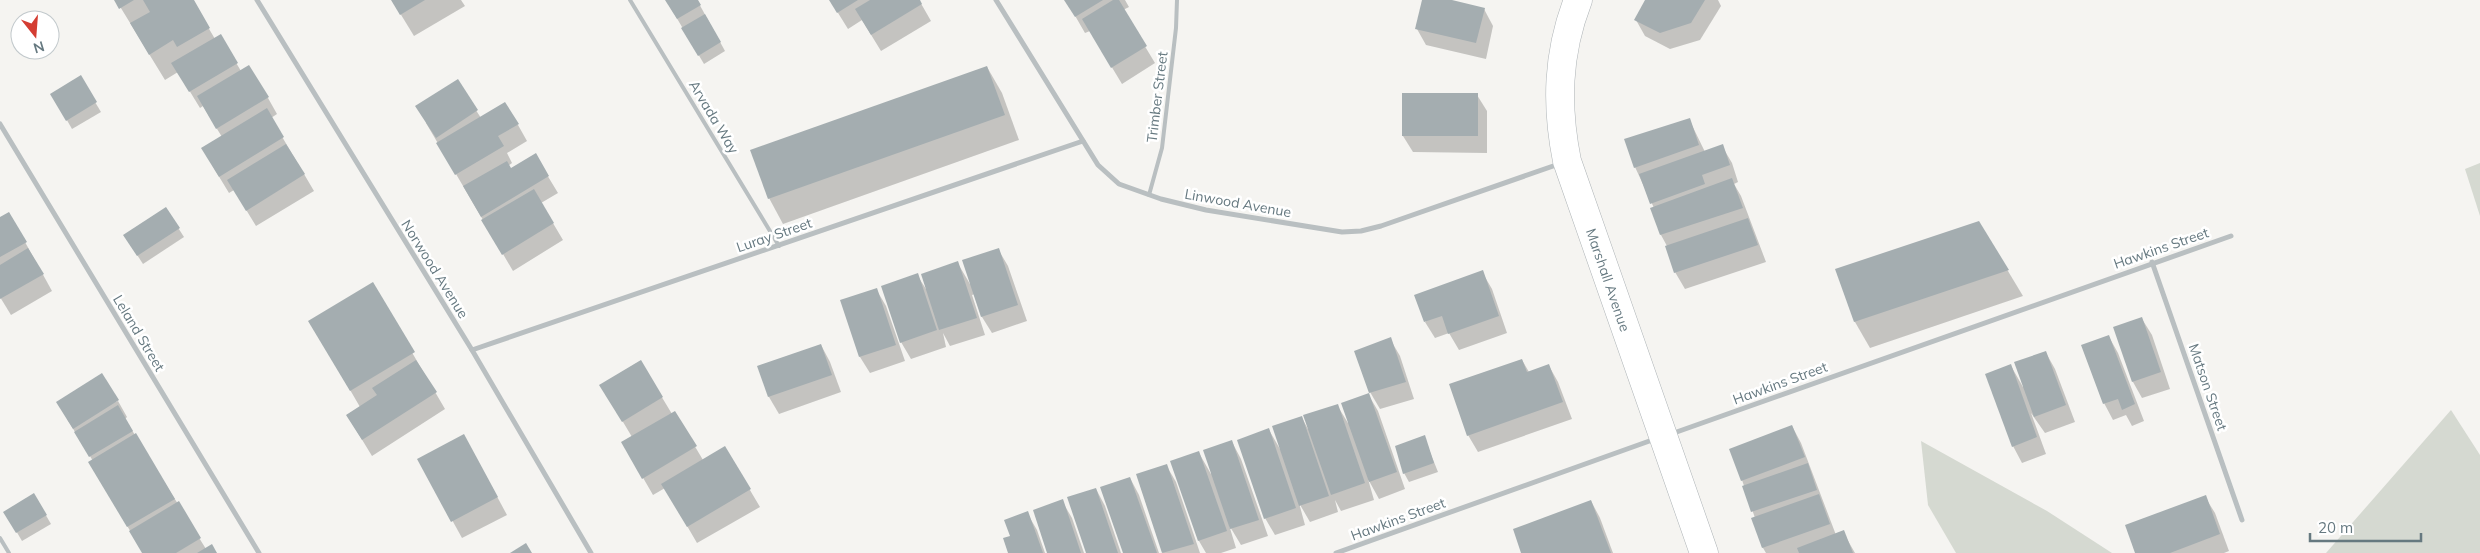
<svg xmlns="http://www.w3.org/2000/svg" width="2480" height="553" font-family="Mulish,sans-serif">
  <rect width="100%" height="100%" fill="#f5f4f1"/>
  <g fill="#d5d9d1">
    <path d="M2480 163V216L2465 169Z"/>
    <path d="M2451 410 2480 455V553H2326Z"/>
    <path d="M1921 441 2047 511 2112 553H1956L1928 505Z"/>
  </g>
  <g fill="#0003">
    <path d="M116 0H192L215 39 220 36 241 71 268 98 277 114 271 118 314 191 256 226 234 190 229 193 212 165 222 137 203 106 200 108 178 72 165 80Z"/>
    <path d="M392 0H461L465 6 414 36Z"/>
    <path d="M666 0H697L725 51 704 64Z"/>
    <path d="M830 0H919L931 21 881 51 862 20 848 29Z"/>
    <path d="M1066 0H1125L1129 7 1123 10 1155 63 1122 84 1090 31 1085 33Z"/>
    <path d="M1423 0H1446L1484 9 1493 26 1486 59 1426 45 1417 29Z"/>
    <path d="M1647 0H1718L1721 6 1700 40 1670 49 1645 36 1636 20Z"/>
    <path d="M987 67 1002 93 1019 140 783 224 769 198Z"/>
    <path d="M80 77 101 112 72 129 52 94Z"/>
    <path d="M457 81 481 118 518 125 527 141 507 153 512 163 508 166 511 170 535 155 558 193 541 203 563 240 513 271 426 123Z"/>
    <path d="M1477 95 1487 111V153L1413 152 1403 136Z"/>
    <path d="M1689 119 1705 152 1722 146 1732 163 1738 182 1734 184 1741 196 1766 262 1685 289 1675 272 1667 246 1661 235 1654 208 1635 167Z"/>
    <path d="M166 209 184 237 143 264 130 244Z"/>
    <path d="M9 213 52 291 11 315 0 297V218Z"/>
    <path d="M1979 223 2023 296 1870 348 1855 322 1837 270Z"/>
    <path d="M998 249 1008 266 1027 321 992 333 982 317 975 294 972 295 985 335 950 346 943 333 946 347 911 359 901 342 917 275 926 289 957 262 970 284Z"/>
    <path d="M1482 272 1492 289 1507 333 1459 350 1449 333 1435 338 1425 322Z"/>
    <path d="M372 284 445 409 372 456 347 415 360 407 310 321Z"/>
    <path d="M876 289 886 306 905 361 870 373 860 357 842 301Z"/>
    <path d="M2142 319 2152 335 2170 389 2142 398 2133 382Z"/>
    <path d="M2109 337 2118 353 2144 421 2132 426 2126 415 2113 420 2104 403Z"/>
    <path d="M1390 339 1400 356 1414 399 1380 409 1370 392Z"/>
    <path d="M821 345 830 362 841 392 779 414 769 397 759 366Z"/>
    <path d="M2046 353 2055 369 2075 422 2045 433 2031 413 2046 454 2022 463 2013 446 2011 366 2023 387Z"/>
    <path d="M1522 360 1529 372 1549 366 1558 382 1572 419 1478 452 1468 435Z"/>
    <path d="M640 361 672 414 675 413 703 460 725 448 760 507 697 543 665 488 653 495 623 443 632 437 601 385Z"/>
    <path d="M1368 394 1378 411 1405 489 1379 499 1368 479 1374 500 1341 511 1335 500 1338 512 1310 522 1299 503 1305 525 1275 535 1265 518 1269 430 1280 449 1302 418 1308 429 1337 405 1348 423Z"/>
    <path d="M118 401 127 417 125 419 206 549 216 553H143L90 462 93 461 67 419Z"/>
    <path d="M1792 426 1801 443 1836 535 1843 532 1855 553H1766L1763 548 1753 519 1755 518 1742 480Z"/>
    <path d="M1424 437 1438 472 1409 482 1404 473Z"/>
    <path d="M1232 442 1241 459 1268 536 1241 545 1229 525 1236 548 1221 553H1206L1199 541V453L1211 474Z"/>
    <path d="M473 452 507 515 462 538 419 460Z"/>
    <path d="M1166 465 1176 482 1200 553H1163L1137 475Z"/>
    <path d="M1130 478 1139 495 1159 553H1124Z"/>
    <path d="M1096 489 1105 506 1121 553H1087Z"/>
    <path d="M34 495 51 524 22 541 5 512Z"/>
    <path d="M2205 497 2215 513 2229 551 2224 553H2136Z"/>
    <path d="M1062 501 1072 518 1084 553H1049Z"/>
    <path d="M1591 501 1600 518 1613 553H1523Z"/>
    <path d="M1027 513 1037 530 1045 553H1010L1012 537Z"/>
  </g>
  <g fill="#a4adb0">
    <path d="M114 0H134L119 9Z"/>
    <path d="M143 0H194L210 28 177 47 173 40 149 55 130 23 150 12Z"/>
    <path d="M391 0H425L400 15Z"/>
    <path d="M665 0H698L701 5 677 19Z"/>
    <path d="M829 0H858L837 13Z"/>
    <path d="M870 0H920L922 4 871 35 855 9Z"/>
    <path d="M1064 0H1103L1075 17Z"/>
    <path d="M1113 0H1119L1147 46 1111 68 1082 19Z"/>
    <path d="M1422 0H1452L1485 8 1476 43 1415 29Z"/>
    <path d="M1645 0H1705L1691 23 1660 33 1634 20Z"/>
    <path d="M705 14 721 42 698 56 681 28Z"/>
    <path d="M221 34 238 63 189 92 171 63Z"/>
    <path d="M249 65 269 97 216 129 197 96Z"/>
    <path d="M987 66 1005 115 768 199 750 150Z"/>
    <path d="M81 75 97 102 66 121 50 94Z"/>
    <path d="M458 79 478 110 436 138 415 106Z"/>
    <rect x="1402" y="93" width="76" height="43"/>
    <path d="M505 102 519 124 498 136 504 146 455 175 436 143Z"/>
    <path d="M267 108 284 137 219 177 201 148Z"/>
    <path d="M1690 118 1699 145 1634 168 1624 139Z"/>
    <path d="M286 144 305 174 246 211 227 180Z"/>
    <path d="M1723 144 1730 165 1702 175 1705 184 1650 204 1639 174Z"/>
    <path d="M536 153 549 176 481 217 463 186 507 161 511 168Z"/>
    <path d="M1732 178 1743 208 1660 235 1650 208Z"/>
    <path d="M534 189 554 223 502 255 481 220Z"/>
    <path d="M166 207 180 228 137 256 123 235Z"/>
    <path d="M9 212 27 242 0 257V217Z"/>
    <path d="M1748 218 1758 245 1674 273 1665 246Z"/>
    <path d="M1979 221 2009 270 1854 322 1835 269Z"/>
    <path d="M28 248 44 274 0 299V265Z"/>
    <path d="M999 248 1018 305 981 317 962 260Z"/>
    <path d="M958 261 977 318 939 330 921 274Z"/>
    <path d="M1483 270 1499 316 1448 334 1442 316 1424 322 1414 295Z"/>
    <path d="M918 273 937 330 900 343 881 286Z"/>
    <path d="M373 282 415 352 350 391 308 321Z"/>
    <path d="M877 288 896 345 859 357 840 300Z"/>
    <path d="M2142 317 2161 372 2132 382 2113 327Z"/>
    <path d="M2109 335 2135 404 2122 410 2118 399 2103 404 2081 345Z"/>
    <path d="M1391 337 1406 382 1369 393 1397 472 1369 482 1341 403 1369 393 1354 351Z"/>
    <path d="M821 344 832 375 768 397 757 366Z"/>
    <path d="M2046 351 2066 405 2034 417 2014 362Z"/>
    <path d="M1522 359 1527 372 1549 364 1563 402 1467 436 1449 384Z"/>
    <path d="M416 360 437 392 362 440 346 415 377 395 372 388Z"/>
    <path d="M641 360 663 397 622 422 599 385Z"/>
    <path d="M2011 364 2037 437 2012 447 1985 374Z"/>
    <path d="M102 373 119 400 73 429 56 402Z"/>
    <path d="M1338 404 1365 483 1331 495 1303 415Z"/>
    <path d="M118 405 133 431 89 457 74 432Z"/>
    <path d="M675 411 697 446 642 479 621 442Z"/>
    <path d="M1302 416 1329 496 1299 506 1272 426Z"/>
    <path d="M1792 425 1805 457 1741 481 1729 449Z"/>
    <path d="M1269 428 1296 508 1264 519 1237 440Z"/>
    <path d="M136 433 175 499 127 527 88 462Z"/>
    <path d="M464 434 498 497 451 522 417 459Z"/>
    <path d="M1425 435 1434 463 1403 474 1395 446Z"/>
    <path d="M1232 440 1259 520 1230 529 1203 450Z"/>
    <path d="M725 446 751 489 687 527 661 484Z"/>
    <path d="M1199 451 1227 531 1198 541 1170 461Z"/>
    <path d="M1808 463 1817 490 1751 512 1742 486Z"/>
    <path d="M1167 464 1194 544 1162 553 1136 474Z"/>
    <path d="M1130 477 1157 553H1123L1100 487Z"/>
    <path d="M1096 488 1118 553H1086L1067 497Z"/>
    <path d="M34 493 47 515 16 533 3 512Z"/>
    <path d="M1819 494 1830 524 1762 548 1751 518Z"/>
    <path d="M2206 495 2220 534 2170 553H2135L2125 525Z"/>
    <path d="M1063 499 1081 553H1047L1033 510Z"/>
    <path d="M1591 500 1611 553H1521L1513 529Z"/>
    <path d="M179 501 201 538 176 553H142L129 531Z"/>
    <path d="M1028 511 1043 553H1008L1003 538 1010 536 1004 520Z"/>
    <path d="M1844 530 1853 553H1799L1797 548Z"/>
    <path d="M526 543 532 553H510Z"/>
    <path d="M212 544 217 553H197Z"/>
  </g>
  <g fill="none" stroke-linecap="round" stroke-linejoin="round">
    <g stroke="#adb3b6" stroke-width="29">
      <path id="primary" d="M1578 0C1557 54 1556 106 1567 161L1704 553"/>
    </g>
    <g stroke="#b9bfc1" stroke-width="4">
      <path d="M630 0 779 246"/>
      <path d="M1149 195 1162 148 1176 28 1177 0"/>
      <path d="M0 538 9 553"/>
    </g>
    <g stroke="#b9bfc1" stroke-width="5">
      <path d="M257 0 472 350 591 553"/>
      <path d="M996 0 1098 165 1119 184 1161 199 1206 210 1342 232 1361 231 1381 226 1559 164"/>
      <path d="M0 124 259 553"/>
      <path d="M2152 262 2242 520"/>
      <path d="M472 350 1083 141"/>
      <path d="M1671 434 2231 236"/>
      <path d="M1336 553 1655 439"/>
    </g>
    <use href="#primary" stroke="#fff" stroke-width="28"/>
  </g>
  <g text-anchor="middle" stroke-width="5" stroke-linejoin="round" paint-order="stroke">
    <g font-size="14" fill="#667980" stroke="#fff">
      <text transform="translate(1157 97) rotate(-83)" y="5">Trimber Street</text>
      <text transform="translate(714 117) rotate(59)" y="5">Arvada Way</text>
      <text transform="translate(1238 203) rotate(10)" y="5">Linwood Avenue</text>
      <text transform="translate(774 235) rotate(-19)" y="5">Luray Street</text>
      <text transform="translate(2161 248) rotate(-19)" y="5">Hawkins Street</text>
      <text transform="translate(435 269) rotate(58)" y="5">Norwood Avenue</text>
      <text transform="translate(1608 280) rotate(71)" y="5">Marshall Avenue</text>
      <text transform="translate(139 333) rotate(59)" y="5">Leland Street</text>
      <text transform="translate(1780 383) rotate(-20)" y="5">Hawkins Street</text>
      <text transform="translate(2208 387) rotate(71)" y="5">Matson Street</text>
      <text transform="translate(1398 519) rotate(-20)" y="5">Hawkins Street</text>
    </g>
  </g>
  <g transform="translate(35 35) rotate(163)"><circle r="24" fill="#ffffff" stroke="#c2c9cc"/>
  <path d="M0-4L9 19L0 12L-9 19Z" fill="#d43d32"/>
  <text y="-8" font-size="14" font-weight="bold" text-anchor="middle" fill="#667980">N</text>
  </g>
  <path d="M2310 533v8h111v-8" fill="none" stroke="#667980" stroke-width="2.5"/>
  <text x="2318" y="533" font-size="15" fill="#667980" stroke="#ffffff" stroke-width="4" paint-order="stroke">20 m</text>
</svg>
